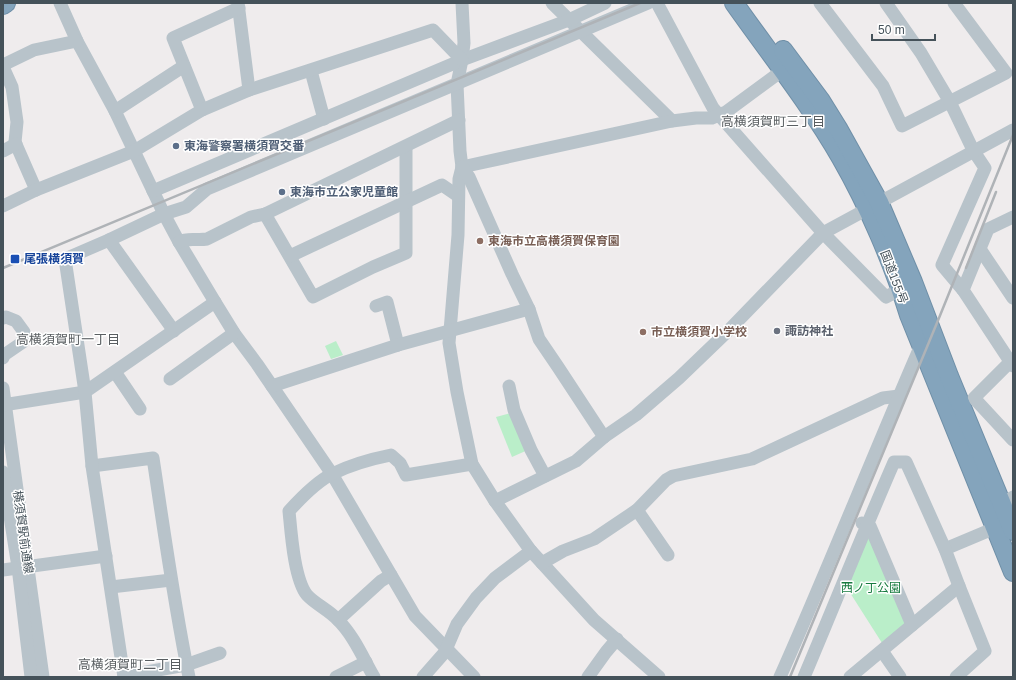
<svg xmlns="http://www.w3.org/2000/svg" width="1016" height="680" font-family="Helvetica,'Noto Sans JP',sans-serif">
  <rect width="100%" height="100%" fill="#efeced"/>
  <g fill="#baeec9">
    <path d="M336 341 343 355 331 359 325 346Z"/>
    <path d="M515 412 530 449 512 457 496 417Z"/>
    <path d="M868 538H872L908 621 882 643 847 588Z"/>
  </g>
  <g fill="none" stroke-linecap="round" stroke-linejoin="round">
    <g stroke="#6f8fa7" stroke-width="20">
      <g id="highway">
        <path d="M734 3C770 54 810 104 841 158 868 205 893 263 909 315L1013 572"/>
        <path d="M3 5 6 3"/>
        <path d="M783 50 821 101 839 130 879 202 913 282 949 376 1013 531"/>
      </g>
    </g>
    <g stroke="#b8c3ca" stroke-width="13">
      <path d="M60 3 77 41 115 111 164 214 179 242 215 302 234 333 257 364 332 474 415 616 474 677"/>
      <path d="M238 3 249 90"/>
      <path d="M462 3 464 43 462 60 457 84 460 151 462 167 459 179 458 235 449 343 457 392 472 464 495 501 531 551 542 563 594 620 659 677"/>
      <path d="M552 3 672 121"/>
      <path d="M657 3 713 108 719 115 823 233 886 297 901 289"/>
      <path d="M820 3 883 86 902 126 1006 73 954 3"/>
      <path d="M886 3 921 53 950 102 973 150 985 168 942 265 963 290"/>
      <path d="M3 65 34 50 77 41"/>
      <path d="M3 67 12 87 17 122 15 142 36 190"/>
      <path d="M311 71 324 119"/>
      <path d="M202 110 173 38 239 8"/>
      <path d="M115 111 184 66"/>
      <path d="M3 151 16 144"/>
      <path d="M462 167 672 121 696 118H712L726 112 783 70"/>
      <path d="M462 167 469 177 512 274 529 309 539 339 558 367 604 437"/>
      <path d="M153 191 462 60 569 20 605 3"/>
      <path d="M3 206 36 190 134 151 202 110 249 90 433 30 462 60"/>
      <path d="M265 214 313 297 373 267 406 253V147"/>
      <path d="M1013 217 988 229 963 290 1013 366"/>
      <path d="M109 240 174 331"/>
      <path d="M179 242C189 237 196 241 207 239L251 217 265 214 459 120"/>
      <path d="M980 249 1013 298"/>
      <path d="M290 256 442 185 458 196"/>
      <path d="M376 306 387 302 398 345"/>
      <path d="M3 318 6 317 16 321 24 332 23 342 4 355 3 358"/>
      <path d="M1013 359 974 398 1013 440"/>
      <path d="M115 372 140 409"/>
      <path d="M170 379 234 333"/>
      <path d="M272 386 398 345 529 309"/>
      <path d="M509 386 514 410 531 450 545 476"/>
      <path d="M3 388 43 677"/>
      <path d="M3 405 85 392 215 302"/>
      <path d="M92 466 153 458C164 531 174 604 189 677"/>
      <path d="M3 472 18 567 31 677"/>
      <path d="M495 501 576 461 604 437 636 415 679 378 730 329 823 233 1013 130"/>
      <path d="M1001 504 1013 497"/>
      <path d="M637 510 668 555"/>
      <path d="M862 523 870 526 912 625"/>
      <path d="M945 549 995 528"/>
      <path d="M542 563 563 551 594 539 637 510 666 480 673 476 752 459 883 398 899 396"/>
      <path d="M3 570 106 556"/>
      <path d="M111 587 171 580"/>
      <path d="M338 620 381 581 391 575"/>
      <path d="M882 651 900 677"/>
      <path d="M124 676 186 665 220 653"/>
      <path d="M124 677 92 466 85 392 65 259 109 240 164 214 186 207 207 189 648 3"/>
      <path d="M336 677 366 662"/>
      <path d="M374 677C363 658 354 636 338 620 329 610 315 604 307 595 294 579 291 531 289 511 299 500 318 481 332 474 350 465 371 459 391 455L400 463 406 475 472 464"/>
      <path d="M423 677 445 652 457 624 476 598 495 578 531 551"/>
      <path d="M588 677 606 652 617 639"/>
      <path d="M780 677C829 567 873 455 921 345"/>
      <path d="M804 677C834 606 863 533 894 462H906L945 549 959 586 985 651 956 677"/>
      <path d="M850 677 959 586"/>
    </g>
    <use href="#highway" stroke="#84a4bc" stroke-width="18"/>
    <g stroke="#afb3b7" stroke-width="2.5">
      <path d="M3 268 640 3"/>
      <path d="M966 268 996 192"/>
      <path d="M790 677 939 318 1013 135"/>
    </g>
  </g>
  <g fill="#5c6f8a" stroke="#fff" stroke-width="1.5">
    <circle cx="176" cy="146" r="4"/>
    <circle cx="282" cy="192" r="4"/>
  </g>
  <g fill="#8d6e63" stroke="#fff" stroke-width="1.5">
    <circle cx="480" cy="241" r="4"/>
    <circle cx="643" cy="332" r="4"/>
  </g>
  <rect fill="#1a4fb4" stroke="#fff" stroke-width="1.5" x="10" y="254" width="10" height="10" rx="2"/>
  <circle fill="#6b7280" stroke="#fff" stroke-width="1.5" cx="777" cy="331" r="4"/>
  <g text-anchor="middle" stroke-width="3" stroke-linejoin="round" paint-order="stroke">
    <g font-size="12" font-weight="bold" fill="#4e5e75" stroke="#fff" text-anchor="start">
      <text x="184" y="150">東海警察署横須賀交番</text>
      <text x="290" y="196">東海市立公家児童館</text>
    </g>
    <g font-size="12" font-weight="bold" fill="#785e54" stroke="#fff" text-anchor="start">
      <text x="488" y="245">東海市立高横須賀保育園</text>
      <text x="651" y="336">市立横須賀小学校</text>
    </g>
    <g font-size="12" font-weight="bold" fill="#164399" stroke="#fff" text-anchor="start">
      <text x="24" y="263">尾張横須賀</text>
    </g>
    <g font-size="12" fill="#45525a" stroke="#fff">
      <text transform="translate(894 277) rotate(69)" y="4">国道155号</text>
      <text transform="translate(23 532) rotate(82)" y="4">横須賀駅前通線</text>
    </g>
    <g font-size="12" font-weight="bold" fill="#5b616d" stroke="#fff" text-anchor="start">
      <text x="785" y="335">諏訪神社</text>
    </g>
    <g font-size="12" fill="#177a3f" stroke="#fff">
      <text x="871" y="592">西ノ丁公園</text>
    </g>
    <g font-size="13" fill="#595e61" stroke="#fff">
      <text x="773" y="126">高横須賀町三丁目</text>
      <text x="68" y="344">高横須賀町一丁目</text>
      <text x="130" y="669">高横須賀町二丁目</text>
    </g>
  </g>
  <rect width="1016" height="680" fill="none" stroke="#45525a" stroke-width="8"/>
  <path d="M872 34v6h63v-6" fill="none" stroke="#45525a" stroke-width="2"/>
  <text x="878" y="34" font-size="12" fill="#45525a" stroke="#ffffff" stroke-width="3" paint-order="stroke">50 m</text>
</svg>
